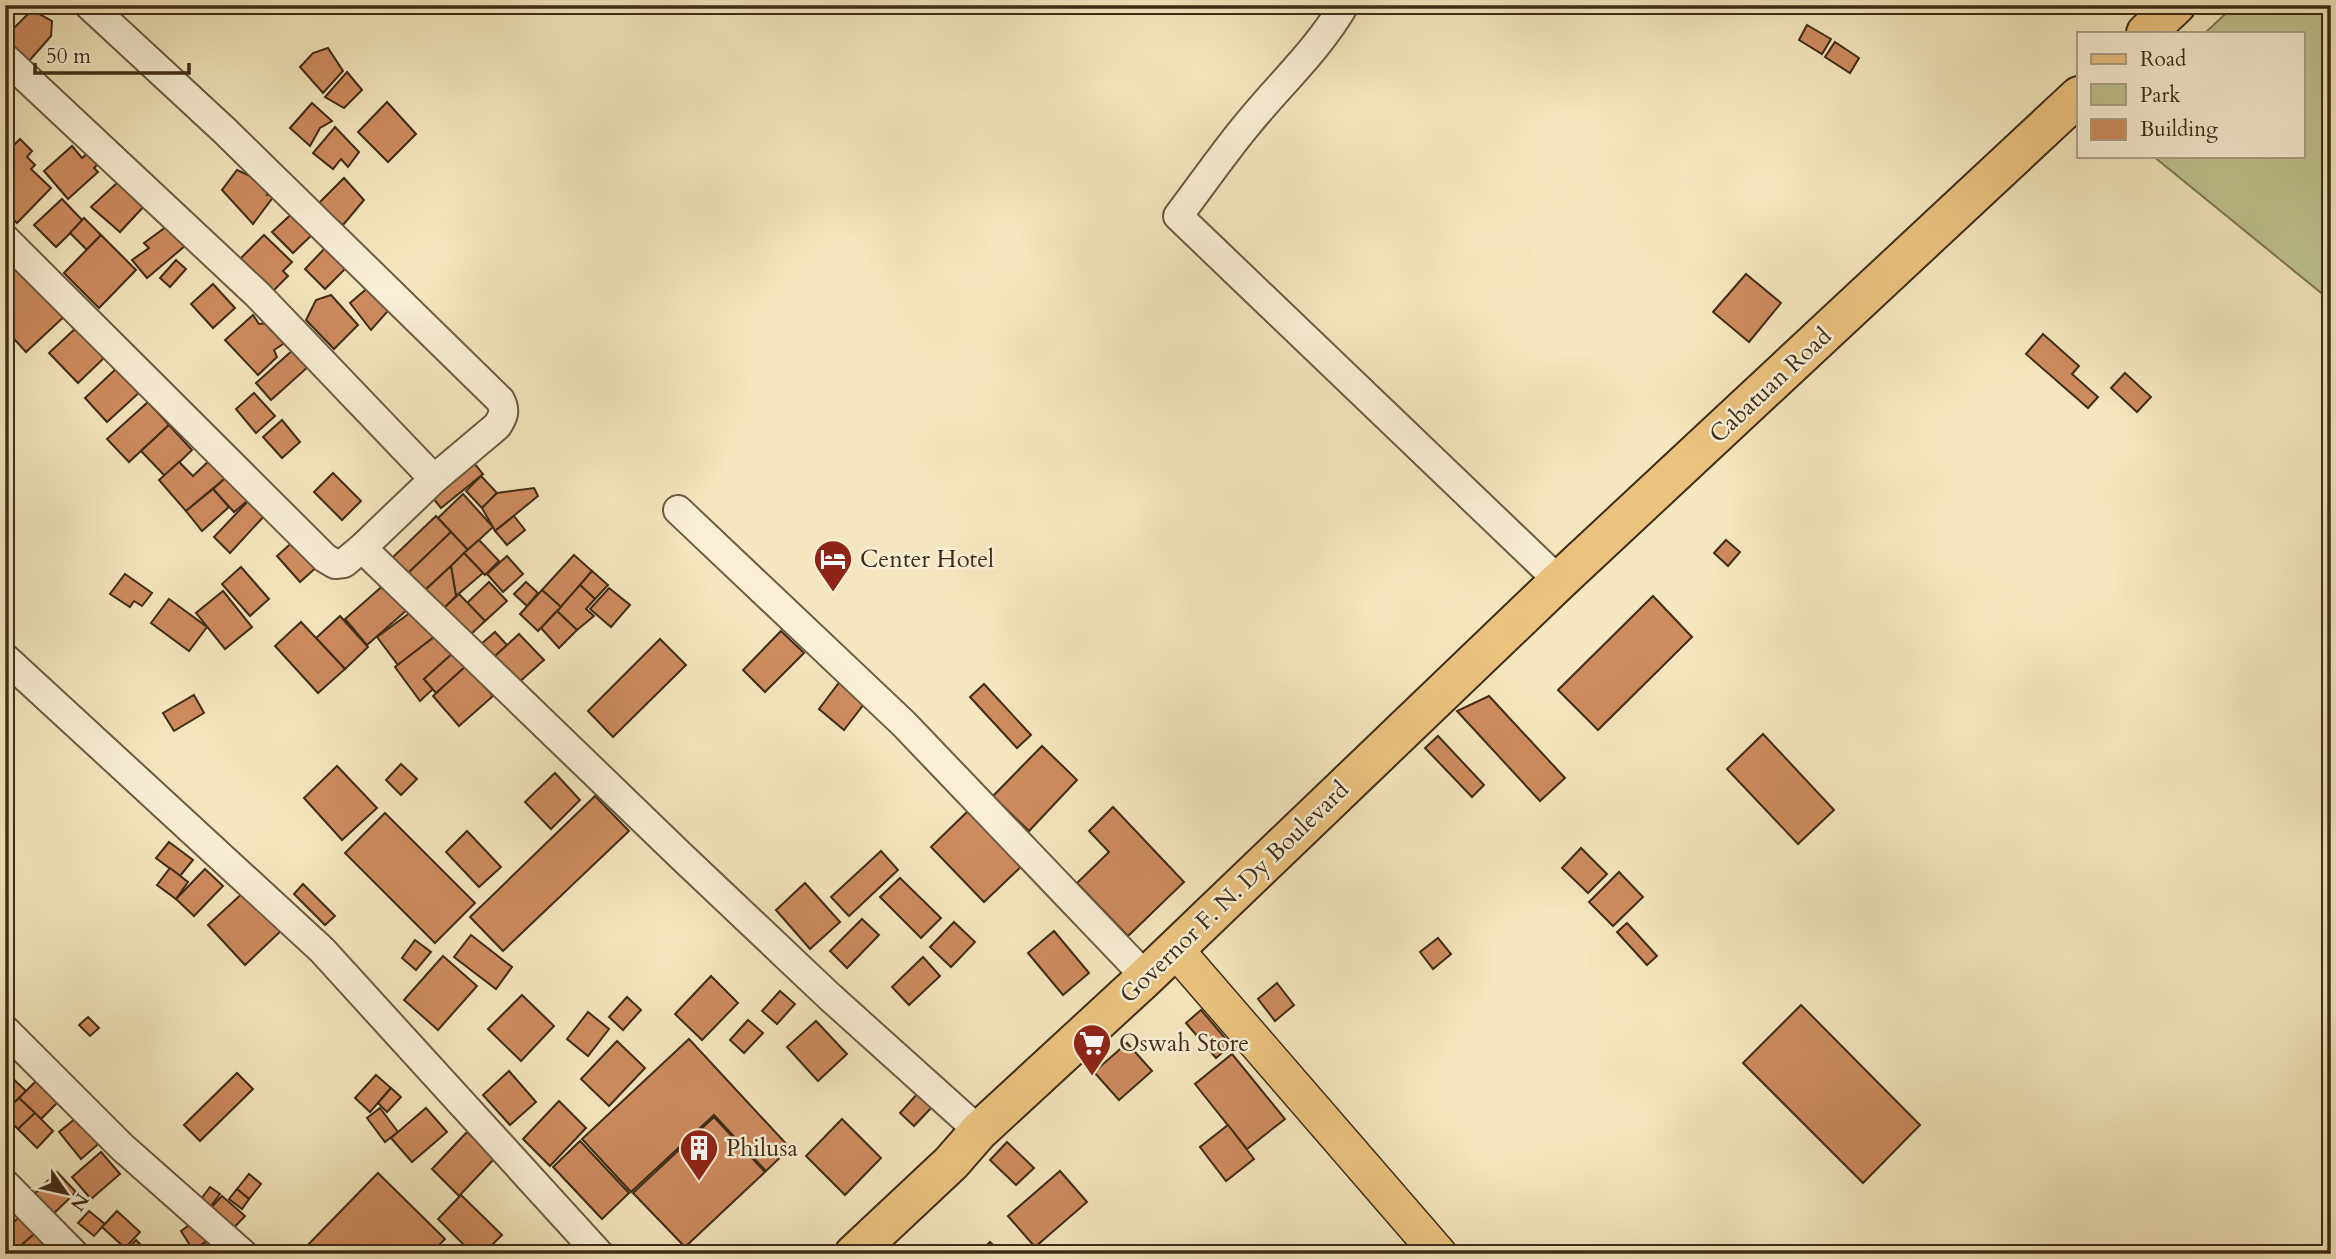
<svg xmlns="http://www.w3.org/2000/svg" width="2336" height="1259" font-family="Cardo,serif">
  <rect width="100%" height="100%" fill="#f4e6be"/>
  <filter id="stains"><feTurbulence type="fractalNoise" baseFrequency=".00286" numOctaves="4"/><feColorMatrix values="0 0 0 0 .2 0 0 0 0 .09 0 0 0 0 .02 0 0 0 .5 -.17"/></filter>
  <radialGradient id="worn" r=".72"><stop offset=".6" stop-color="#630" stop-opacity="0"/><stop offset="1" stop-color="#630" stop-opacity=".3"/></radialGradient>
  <path fill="#bec490" stroke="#7e7854" stroke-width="2" d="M2235 5H2331V301L2153 156H2303V33H2205Z"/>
  <g fill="#ce8b5e" stroke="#3f2b17" stroke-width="2">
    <path d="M32 10 52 21 51 36 29 61 10 45 13 29Z"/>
    <path d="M1807 25 1831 39 1822 54 1799 40Z"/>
    <path d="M1835 42 1859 58 1850 73 1825 57Z"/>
    <path d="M328 48 343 71 323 93 300 67 313 53Z"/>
    <path d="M347 72 362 90 344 108 325 97Z"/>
    <path d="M387 102 416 134 388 162 358 132Z"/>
    <path d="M312 103 332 121 320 128 310 146 290 128Z"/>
    <path d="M335 127 359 152 348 167 341 159 333 169 313 153Z"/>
    <path d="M20 139 32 151 27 157 35 165 31 169 51 188 17 223 5 211V154Z"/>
    <path d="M72 146 82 158 90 151 100 162 94 168 98 172 68 199 44 171Z"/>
    <path d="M237 170 250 176 260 174 272 186 267 195 274 196 253 224 222 190Z"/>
    <path d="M344 178 364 200 343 225 318 204Z"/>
    <path d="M119 181 146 204 120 232 91 207Z"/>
    <path d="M62 199 83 221 56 247 34 225Z"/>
    <path d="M297 209 317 230 293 253 272 232Z"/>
    <path d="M84 218 101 235 87 250 70 233Z"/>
    <path d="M170 224 186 245 147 278 132 260 149 248 144 243Z"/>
    <path d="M101 235 136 270 99 308 64 273Z"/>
    <path d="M264 235 292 262 283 271 288 276 273 291 240 259Z"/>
    <path d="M327 246 346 268 325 289 305 269Z"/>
    <path d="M15 256 68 313 26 352 5 329V265Z"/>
    <path d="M176 260 186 269 170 287 160 278Z"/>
    <path d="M1746 274 1781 303 1749 342 1713 312Z"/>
    <path d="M213 284 235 308 213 328 191 304Z"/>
    <path d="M371 285 395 303 371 330 350 303Z"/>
    <path d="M331 295 358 325 334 349 306 320 316 300Z"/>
    <path d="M253 315 259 324 267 323 286 342 274 350 277 357 258 375 225 340Z"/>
    <path d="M78 326 106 356 78 383 49 353Z"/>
    <path d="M2043 334 2079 366 2072 374 2098 397 2088 408 2026 354Z"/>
    <path d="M294 349 309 366 271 400 256 383Z"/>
    <path d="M119 366 142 390 107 422 85 398Z"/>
    <path d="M2125 373 2151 397 2137 412 2111 388Z"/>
    <path d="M254 393 275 416 256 433 236 409Z"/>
    <path d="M148 402 169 425 129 462 107 439Z"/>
    <path d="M282 420 300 442 282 458 263 437Z"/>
    <path d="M169 425 192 450 165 476 141 451Z"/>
    <path d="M214 456 230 474 186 511 159 480 179 462 193 476Z"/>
    <path d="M469 457 483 474 441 508 428 492Z"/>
    <path d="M333 473 361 501 342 520 314 492Z"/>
    <path d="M230 474 251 498 234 512 213 489Z"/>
    <path d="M481 476 497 493 482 508 466 491Z"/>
    <path d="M534 488 538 496 495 531 482 508 497 493Z"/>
    <path d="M213 489 229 507 202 531 186 511Z"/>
    <path d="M463 494 493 527 468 550 438 518Z"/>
    <path d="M251 498 267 513 230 553 214 537Z"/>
    <path d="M436 516 451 532 406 575 391 559Z"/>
    <path d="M514 516 525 530 507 545 495 531Z"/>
    <path d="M451 532 468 550 422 593 406 575Z"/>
    <path d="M297 538 320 564 300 582 277 556Z"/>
    <path d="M479 540 499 561 485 575 464 553Z"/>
    <path d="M1726 540 1740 552 1728 566 1714 553Z"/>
    <path d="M464 553 483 573 456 596 451 566Z"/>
    <path d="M574 555 592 571 561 607 542 590Z"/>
    <path d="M507 556 523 574 503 592 487 574Z"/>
    <path d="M451 566 456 596 443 609 422 593Z"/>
    <path d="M241 567 269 599 250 616 222 584Z"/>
    <path d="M592 571 608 585 595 599 580 585Z"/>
    <path d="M125 574 152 593 142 606 134 601 130 607 110 594Z"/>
    <path d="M489 582 507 601 485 621 467 603Z"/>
    <path d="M526 582 538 593 527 606 514 594Z"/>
    <path d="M386 583 408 609 367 645 345 619Z"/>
    <path d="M580 585 595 599 586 609 594 616 577 630 557 611Z"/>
    <path d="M609 588 630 605 611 627 590 609Z"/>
    <path d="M542 590 561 607 538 631 520 614Z"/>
    <path d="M223 591 252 627 225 649 196 613Z"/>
    <path d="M459 594 485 621 469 636 443 609Z"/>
    <path d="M1653 596 1692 637 1598 730 1558 690Z"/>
    <path d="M169 599 207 627 189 651 151 623Z"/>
    <path d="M418 607 438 634 398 665 377 637Z"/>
    <path d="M557 611 577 630 559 648 541 628Z"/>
    <path d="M340 616 368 647 345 669 316 638Z"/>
    <path d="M301 622 345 669 318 693 275 646Z"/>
    <path d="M781 631 804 653 765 692 743 670Z"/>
    <path d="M495 632 507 645 493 658 481 644Z"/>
    <path d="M438 634 452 654 424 679 433 689 420 701 395 667Z"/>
    <path d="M519 634 544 660 517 684 493 658Z"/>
    <path d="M660 639 686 665 613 737 588 711Z"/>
    <path d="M454 652 466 666 436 693 424 679Z"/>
    <path d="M466 666 493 696 459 726 433 696Z"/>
    <path d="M841 680 867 700 844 730 819 709Z"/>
    <path d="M984 684 1031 735 1017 748 970 697Z"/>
    <path d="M194 695 204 713 174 731 163 713Z"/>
    <path d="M1489 696 1565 778 1540 801 1457 711Z"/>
    <path d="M1763 734 1834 810 1798 844 1727 769Z"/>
    <path d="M1438 736 1484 785 1472 797 1425 748Z"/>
    <path d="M1042 746 1077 780 1029 831 993 796Z"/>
    <path d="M401 764 417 779 401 795 386 780Z"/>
    <path d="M337 766 377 808 342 840 304 798Z"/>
    <path d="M555 773 580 800 551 829 525 802Z"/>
    <path d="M595 796 629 831 503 951 470 917Z"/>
    <path d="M1113 807 1184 882 1128 936 1077 883 1109 852 1089 831Z"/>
    <path d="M969 810 1023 865 984 902 931 847Z"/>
    <path d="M385 813 475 903 435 943 345 853Z"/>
    <path d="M467 831 501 867 479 887 446 852Z"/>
    <path d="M169 842 193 860 180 876 156 858Z"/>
    <path d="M1581 848 1607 874 1588 893 1562 868Z"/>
    <path d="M881 851 898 870 849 916 831 897Z"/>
    <path d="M170 868 188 882 176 899 157 885Z"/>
    <path d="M205 869 223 886 194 916 176 899Z"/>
    <path d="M1619 872 1643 897 1613 926 1589 902Z"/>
    <path d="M900 878 941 918 921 938 880 897Z"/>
    <path d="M805 883 840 922 810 949 776 910Z"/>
    <path d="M303 884 335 916 325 925 294 894Z"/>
    <path d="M246 890 283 929 245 965 208 925Z"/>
    <path d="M862 919 879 935 847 968 830 951Z"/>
    <path d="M954 922 975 942 951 967 930 947Z"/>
    <path d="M1627 923 1657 956 1647 965 1617 932Z"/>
    <path d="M1054 931 1089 973 1063 995 1028 953Z"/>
    <path d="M471 935 512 967 496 989 454 957Z"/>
    <path d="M1438 938 1451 954 1433 969 1420 952Z"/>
    <path d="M415 940 431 952 416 970 402 958Z"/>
    <path d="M443 956 477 986 438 1030 404 1000Z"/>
    <path d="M923 957 940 976 909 1005 892 987Z"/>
    <path d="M711 976 738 1003 702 1040 675 1014Z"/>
    <path d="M1277 983 1294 1005 1275 1021 1258 999Z"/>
    <path d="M780 991 795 1004 777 1024 762 1011Z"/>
    <path d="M522 995 554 1026 521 1061 488 1029Z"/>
    <path d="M627 997 641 1010 623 1030 609 1017Z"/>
    <path d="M1801 1005 1920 1125 1863 1183 1743 1063Z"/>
    <path d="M1201 1010 1231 1045 1216 1058 1186 1023Z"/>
    <path d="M588 1012 609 1029 588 1056 567 1039Z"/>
    <path d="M88 1017 99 1028 90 1036 79 1025Z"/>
    <path d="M748 1020 763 1033 744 1053 730 1040Z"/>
    <path d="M816 1021 847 1054 818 1081 787 1047Z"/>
    <path d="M689 1039 790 1148 766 1171 714 1115 631 1192 582 1139Z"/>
    <path d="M617 1041 645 1068 609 1106 581 1079Z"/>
    <path d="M1127 1043 1152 1071 1119 1100 1094 1072Z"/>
    <path d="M1232 1054 1285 1119 1247 1149 1195 1084Z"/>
    <path d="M5 1071 26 1091 5 1112Z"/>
    <path d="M509 1071 536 1102 510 1125 483 1095Z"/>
    <path d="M237 1073 253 1089 200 1141 184 1125Z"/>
    <path d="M376 1075 391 1088 370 1112 355 1098Z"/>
    <path d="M39 1078 60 1100 41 1119 19 1098Z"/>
    <path d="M391 1088 401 1097 387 1112 378 1103Z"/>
    <path d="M918 1093 933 1106 914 1126 900 1113Z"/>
    <path d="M19 1098 35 1113 18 1129 5 1116V1112Z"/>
    <path d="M559 1101 586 1128 550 1166 523 1139Z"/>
    <path d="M380 1108 398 1132 385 1142 367 1118Z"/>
    <path d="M426 1108 447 1132 412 1162 391 1138Z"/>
    <path d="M35 1113 53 1131 37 1148 18 1129Z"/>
    <path d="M81 1114 103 1140 81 1159 59 1132Z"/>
    <path d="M714 1117 765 1172 685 1247 633 1193Z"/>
    <path d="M842 1119 881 1158 845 1195 806 1156Z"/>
    <path d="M1228 1125 1254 1159 1226 1181 1200 1147Z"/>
    <path d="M467 1132 495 1158 459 1196 432 1169Z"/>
    <path d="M580 1141 629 1193 602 1219 553 1167Z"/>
    <path d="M1007 1142 1034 1168 1016 1185 990 1160Z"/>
    <path d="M101 1152 120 1174 91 1199 72 1177Z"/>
    <path d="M1060 1171 1087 1202 1035 1247 1008 1216Z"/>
    <path d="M57 1172 76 1192 48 1219 29 1199Z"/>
    <path d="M378 1173 445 1239 430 1254H299Z"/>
    <path d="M249 1174 261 1184 249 1199 237 1189Z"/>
    <path d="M210 1187 220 1194 205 1214 195 1207Z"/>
    <path d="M237 1189 249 1199 242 1209 229 1199Z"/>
    <path d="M461 1195 502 1235 483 1254H473L438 1219Z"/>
    <path d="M222 1196 245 1216 227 1235 205 1214Z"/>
    <path d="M26 1211 41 1228 11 1254H5V1230Z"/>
    <path d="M89 1211 105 1224 94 1236 78 1223Z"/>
    <path d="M117 1211 140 1232 125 1248 102 1227Z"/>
    <path d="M195 1221 208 1240 193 1250 181 1231Z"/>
    <path d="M41 1228 58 1254H22L17 1249Z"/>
    <path d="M136 1240 150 1254H123Z"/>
    <path d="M208 1240 222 1254H193Z"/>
    <path d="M990 1242 1002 1254H978Z"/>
  </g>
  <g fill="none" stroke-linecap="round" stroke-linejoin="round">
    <g stroke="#6c5a41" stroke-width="32">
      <g id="minor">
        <path d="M1344 5C1318 50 1278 86 1246 126 1222 155 1201 186 1178 216L1559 581"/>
        <path d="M5 58 257 294 434 479"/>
        <path d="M5 239 325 558 335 564 344 563 362 548 434 479 497 426C503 417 506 411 500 400L224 130 89 5"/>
        <path d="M678 510 904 724 1146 977"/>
        <path d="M362 548 680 855 830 997 979 1131"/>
        <path d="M5 658 322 950 599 1254"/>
        <path d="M5 1030 122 1147 243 1254"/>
        <path d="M5 1184 74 1254"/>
      </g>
    </g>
    <g stroke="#3f2b17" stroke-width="38">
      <path id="major" d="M1175 949 1439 1254"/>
    </g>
    <g stroke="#3f2b17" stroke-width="42">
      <g id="highway">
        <path d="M2146 33 2176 5"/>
        <path d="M854 1254 951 1163 979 1131 1146 977 1559 581 2079 96"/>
      </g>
    </g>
    <use href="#minor" stroke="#f8efd5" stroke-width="28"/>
    <use href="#major" stroke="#eac37f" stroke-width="35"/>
    <use href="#highway" stroke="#eac37f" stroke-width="38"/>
  </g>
  <defs>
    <g id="hotel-pin" transform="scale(2.0125)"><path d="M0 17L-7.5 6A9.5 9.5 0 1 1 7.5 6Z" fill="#8f2418" stroke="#f8efd5"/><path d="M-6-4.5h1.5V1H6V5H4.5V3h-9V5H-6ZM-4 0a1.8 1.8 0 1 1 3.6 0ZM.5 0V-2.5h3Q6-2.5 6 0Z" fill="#fff"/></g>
    <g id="supermarket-pin" transform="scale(2.0125)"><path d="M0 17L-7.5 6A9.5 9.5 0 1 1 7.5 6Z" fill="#8f2418" stroke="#f8efd5"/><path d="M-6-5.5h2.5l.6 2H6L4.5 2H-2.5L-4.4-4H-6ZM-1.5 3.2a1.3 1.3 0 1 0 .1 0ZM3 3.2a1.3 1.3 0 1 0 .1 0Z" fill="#fff"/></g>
    <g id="building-pin" transform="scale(2.0125)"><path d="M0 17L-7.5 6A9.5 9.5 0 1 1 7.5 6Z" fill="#8f2418" stroke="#f8efd5"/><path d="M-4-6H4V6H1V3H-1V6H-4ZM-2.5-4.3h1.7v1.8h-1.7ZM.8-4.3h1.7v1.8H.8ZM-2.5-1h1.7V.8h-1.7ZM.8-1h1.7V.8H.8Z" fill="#fff"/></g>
  </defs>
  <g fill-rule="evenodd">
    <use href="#hotel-pin" x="833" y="559"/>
    <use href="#supermarket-pin" x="1092" y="1043"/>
    <use href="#building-pin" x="699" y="1148"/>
  </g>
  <g text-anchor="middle" stroke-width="5" stroke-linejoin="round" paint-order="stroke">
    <g font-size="24" fill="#3f2b17" stroke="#f8efd5">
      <text transform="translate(1770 385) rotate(-43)" y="8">Cabatuan Road</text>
      <text transform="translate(1234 892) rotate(-44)" y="8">Governor F. N. Dy Boulevard</text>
    </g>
    <g font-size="24" fill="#3f2b17" stroke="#f8efd5" text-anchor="start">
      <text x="860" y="567">Center Hotel</text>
      <text x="1119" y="1051">Oswah Store</text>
      <text x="726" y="1156">Philusa</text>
    </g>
  </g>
  <rect width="2336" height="1259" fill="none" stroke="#f4e6be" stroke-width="28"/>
  <rect x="7" y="7" width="2322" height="1245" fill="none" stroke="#3f2b17" stroke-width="3.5"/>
  <rect x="14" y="14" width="2308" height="1231" fill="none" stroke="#3f2b17" stroke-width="2"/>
  <rect x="2077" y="32" width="228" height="126" fill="#f8efd5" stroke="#aea189" stroke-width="2"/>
  <rect x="2091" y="54" width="35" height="10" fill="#eac37f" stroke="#aea189" stroke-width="2"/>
  <text x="2140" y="66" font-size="21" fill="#3f2b17">Road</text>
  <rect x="2091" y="84" width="35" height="21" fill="#bec490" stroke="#aea189" stroke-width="2"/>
  <text x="2140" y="102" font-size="21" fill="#3f2b17">Park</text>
  <rect x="2091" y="119" width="35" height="21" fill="#ce8b5e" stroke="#aea189" stroke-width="2"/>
  <text x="2140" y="136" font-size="21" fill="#3f2b17">Building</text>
  <g transform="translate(66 1193) rotate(124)" stroke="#f8efd5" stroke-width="5" paint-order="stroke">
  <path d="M0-5L12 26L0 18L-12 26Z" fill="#3f2b17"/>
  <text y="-10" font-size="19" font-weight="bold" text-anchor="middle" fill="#3f2b17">N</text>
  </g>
  <path d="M35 63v10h154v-10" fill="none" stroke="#3f2b17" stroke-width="3.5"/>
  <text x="46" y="63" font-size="21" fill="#3f2b17" stroke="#f8efd5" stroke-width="5" paint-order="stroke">50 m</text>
  <rect width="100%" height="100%" filter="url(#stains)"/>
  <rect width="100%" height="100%" fill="url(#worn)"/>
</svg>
